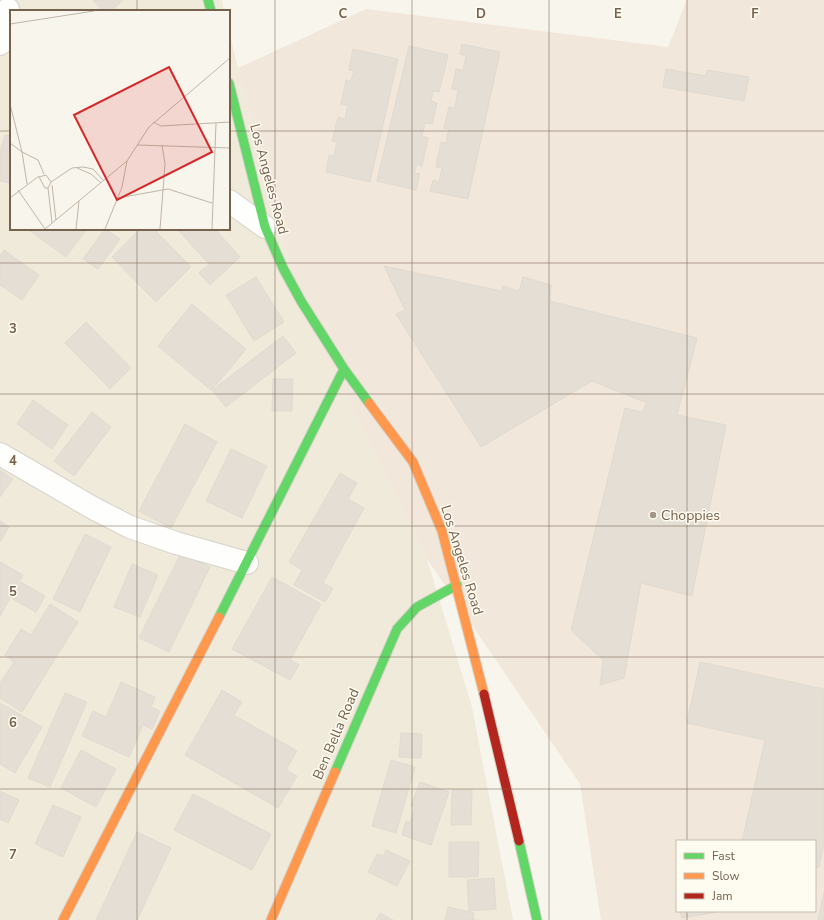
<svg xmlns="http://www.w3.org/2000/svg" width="824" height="920" font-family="'Nunito Sans',sans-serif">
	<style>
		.residential { fill: #f0eadb }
		.commercial { fill: #f2e7db; fill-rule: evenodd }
		.building { fill: #e4ded4; stroke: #e1dacf }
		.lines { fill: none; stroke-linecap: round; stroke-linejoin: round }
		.street-casing { stroke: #d7d2cb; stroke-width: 24 }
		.fast-casing { stroke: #d6d1c8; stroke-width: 11 }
		.slow-casing { stroke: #d6d1c8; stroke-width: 11 }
		.jam-casing { stroke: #d6d1c8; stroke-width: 11 }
		.street { stroke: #fefefc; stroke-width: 22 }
		.fast { stroke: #63d668; stroke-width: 9 }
		.slow { stroke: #ff974d; stroke-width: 9 }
		.jam { stroke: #b3261e; stroke-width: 9 }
		.grid { fill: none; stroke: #76624d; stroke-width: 1; stroke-opacity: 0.55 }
		.poi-dot { fill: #a49585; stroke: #fefbf0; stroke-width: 1.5 }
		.labels { text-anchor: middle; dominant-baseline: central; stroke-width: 3; stroke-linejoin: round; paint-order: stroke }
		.street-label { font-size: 14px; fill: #76624d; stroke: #fefbf0 }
		.poi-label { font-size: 14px; fill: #76624d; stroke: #fefbf0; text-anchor: start }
		.inset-road { fill: none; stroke: #c0b6a8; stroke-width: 1 }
		.view { fill: #d62828; fill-opacity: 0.15; stroke: #d62828; stroke-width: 2 }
		.inset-edge { fill: none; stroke: #76624d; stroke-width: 2 }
		.grid-label { font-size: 13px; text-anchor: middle; font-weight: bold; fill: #76624d; stroke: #fefbf0; stroke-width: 3; stroke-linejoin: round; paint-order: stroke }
	</style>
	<rect width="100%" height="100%" fill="#f8f5ed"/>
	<!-- residential -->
	<path class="residential" d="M0,0H222L224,11H11V229H229V31L238,68L300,307L427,559L472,707L513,920H0Z"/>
	<!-- commercial -->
	<path class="commercial" d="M687,0H824V920H601L580,784L427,559L300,307L238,68L366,9L668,47ZM677,841H815V911H677Z"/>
	<!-- building -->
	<path class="building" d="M93,0H123L111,11H103Z
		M462,44L500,52L468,199L430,191L433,180L439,182L442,168L436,167L441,142L446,143L449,129L444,128L449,107L455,108L458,90L452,89L456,69L463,70L466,56L460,54Z
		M409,46L448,55L439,92L433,91L431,101L437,103L432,124L425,123L422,136L428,138L422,166L417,164L414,173L420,174L416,190L377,181Z
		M353,49L398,59L370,182L326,172L329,155L334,156L337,142L332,141L338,117L345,119L348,105L341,104L346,80L351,81L354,71L349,70Z
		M666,69L706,76L707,70L749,77L744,101L663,87Z
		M5,135L11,136V183L0,181V152Z
		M32,229H84L86,230L66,257L30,231Z
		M105,229L120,239L98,269L83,259Z
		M140,229H154L191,267L156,302L112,257Z
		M177,229H215L240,257L210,285L199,273L209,264Z
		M4,250L39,275L22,300L0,285V256Z
		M384,266L501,291L503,286L519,291L523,277L551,285L550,301L697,338L677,415L726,425L692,596L641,583L624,678L600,685L603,660L571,630L625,408L642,412L647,403L592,381L481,447L396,314L405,310Z
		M256,277L284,322L254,341L226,295Z
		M192,304L246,349L224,376L170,331Z
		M86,322L131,368L110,389L65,343Z
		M169,332L223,377L211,390L158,346Z
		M283,336L296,353L226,407L212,390Z
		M273,379H293L292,411H272Z
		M33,400L68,425L52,449L17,424Z
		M92,412L111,427L74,476L54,461Z
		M185,424L217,442L171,528L139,511Z
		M231,449L267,466L242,518L206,501Z
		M0,470L13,479L0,497Z
		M340,473L357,483L348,499L364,508L323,583L333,588L325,602L294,585L302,570L289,562Z
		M0,521L9,527L0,542Z
		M85,534L111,547L80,612L53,599Z
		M181,553L210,567L169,652L139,638Z
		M0,562L23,575L0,616Z
		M132,564L158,575L140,617L114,607Z
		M272,577L321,604L290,660L299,665L290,680L232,649Z
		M21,582L45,596L36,612L12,599Z
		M50,604L78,622L22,712L0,698V683L14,662L5,655L21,629L31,635Z
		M700,662L824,689V844L819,867L815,868V841H742L765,740L687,723Z
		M121,682L155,697L151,707L160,711L152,729L143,725L129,757L82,736L93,711L106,717Z
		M222,690L242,702L234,715L297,751L286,770L297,776L278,808L185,755Z
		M65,693L87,702L50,787L28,778Z
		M0,703L42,727L15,773L0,764Z
		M401,733L422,734L421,758L399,757Z
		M81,750L116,769L96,807L61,788Z
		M391,760L415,767L396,833L372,826Z
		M420,782L449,792L431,845L402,835L406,821L410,823L415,807L411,806Z
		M452,790H472L471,825H451Z
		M0,791L19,800L8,823L0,819Z
		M193,794L271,834L252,870L174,830Z
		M53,805L81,817L63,857L35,844Z
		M137,832L171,848L137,920H96Z
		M449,842H479L478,877H449Z
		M386,850L410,861L397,886L368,872L377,854L383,856Z
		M494,878L496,909L469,911L467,880Z
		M824,892V920H818Z
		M448,907L474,913L473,919L476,920H445Z
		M680,911H723L682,918Z
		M380,913L393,920H376Z"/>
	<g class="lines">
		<defs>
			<path id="street" d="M0,44L8,9
				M229,201L265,227
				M0,454L93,508L130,527L176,543L247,563"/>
			<path id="fast" d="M208,0L211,11
				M229,83L265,227L283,268L301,301L344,369L369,403
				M219,617L344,369
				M335,772L397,629L417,607L457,585
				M519,841L537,920"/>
			<path id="slow" d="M369,403L413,462L442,531L484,694
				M63,920L219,617
				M271,920L335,772"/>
			<path id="jam" d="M484,694L519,841"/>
		</defs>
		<!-- street casing -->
		<use href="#street" class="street-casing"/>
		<!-- fast casing -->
		<use href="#fast" class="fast-casing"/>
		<!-- slow casing -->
		<use href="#slow" class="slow-casing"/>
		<!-- jam casing -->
		<use href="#jam" class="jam-casing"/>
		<!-- street -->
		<use href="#street" class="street"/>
		<!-- fast -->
		<use href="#fast" class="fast"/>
		<!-- slow -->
		<use href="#slow" class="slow"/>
		<!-- jam -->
		<use href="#jam" class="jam"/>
	</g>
	<!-- grid -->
	<path class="grid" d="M137,0V11M275,0V920M412,0V920M549,0V920M687,0V841M0,131H11M229,131H824M137,229V920M0,263H824M0,394H824M0,526H824M0,657H824M0,789H824M687,911V920"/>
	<!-- markers -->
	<circle class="poi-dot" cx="653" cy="515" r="4"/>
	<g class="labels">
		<!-- street labels -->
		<g class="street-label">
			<text transform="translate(269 179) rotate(75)">Los Angeles Road</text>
			<text transform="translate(462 560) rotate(73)">Los Angeles Road</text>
			<text transform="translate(336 734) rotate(-67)">Ben Bella Road</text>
		</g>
		<!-- poi labels -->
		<g class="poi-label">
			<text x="661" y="515">Choppies</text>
		</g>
	</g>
	<!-- overview -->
	<g transform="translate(10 10)">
		<rect width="220" height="220" fill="#f8f5ed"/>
		<path class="inset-road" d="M0,14L84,1M0,94L12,142L28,150L34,164M143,112L151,116L220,112M0,133L12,142L17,174M127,135L220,138M67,158L81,164L91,173M41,172L36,165L29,167L35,178H38L41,172L62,158L73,157L83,159L94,171M42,175L46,210M38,178L42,213M8,180L35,219M0,188L29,166M108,188L158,179L202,193M35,219L117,151L139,117L220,48M66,219L69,191M95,219L112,177L117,151M150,219L155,154L152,135M202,219L206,113"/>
		<path class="view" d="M159,57L202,142L107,190L64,105Z"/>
		<rect width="220" height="220" class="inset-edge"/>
	</g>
	<g class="grid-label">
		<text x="343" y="18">C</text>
		<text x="481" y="18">D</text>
		<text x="618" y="18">E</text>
		<text x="755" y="18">F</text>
		<text x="13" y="333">3</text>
		<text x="13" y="465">4</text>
		<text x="13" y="596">5</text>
		<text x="13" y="727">6</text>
		<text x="13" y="859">7</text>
	</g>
	<!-- legend -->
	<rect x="676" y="840" width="140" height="72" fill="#fefbf0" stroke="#c8beaf"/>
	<rect x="684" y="853" width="20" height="6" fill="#63d668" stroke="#c8beaf"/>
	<text x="712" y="860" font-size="12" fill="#76624d">Fast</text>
	<rect x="684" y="873" width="20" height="6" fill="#ff974d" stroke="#c8beaf"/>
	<text x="712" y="880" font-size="12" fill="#76624d">Slow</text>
	<rect x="684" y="893" width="20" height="6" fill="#b3261e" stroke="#c8beaf"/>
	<text x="712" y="900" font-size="12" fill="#76624d">Jam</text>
</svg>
